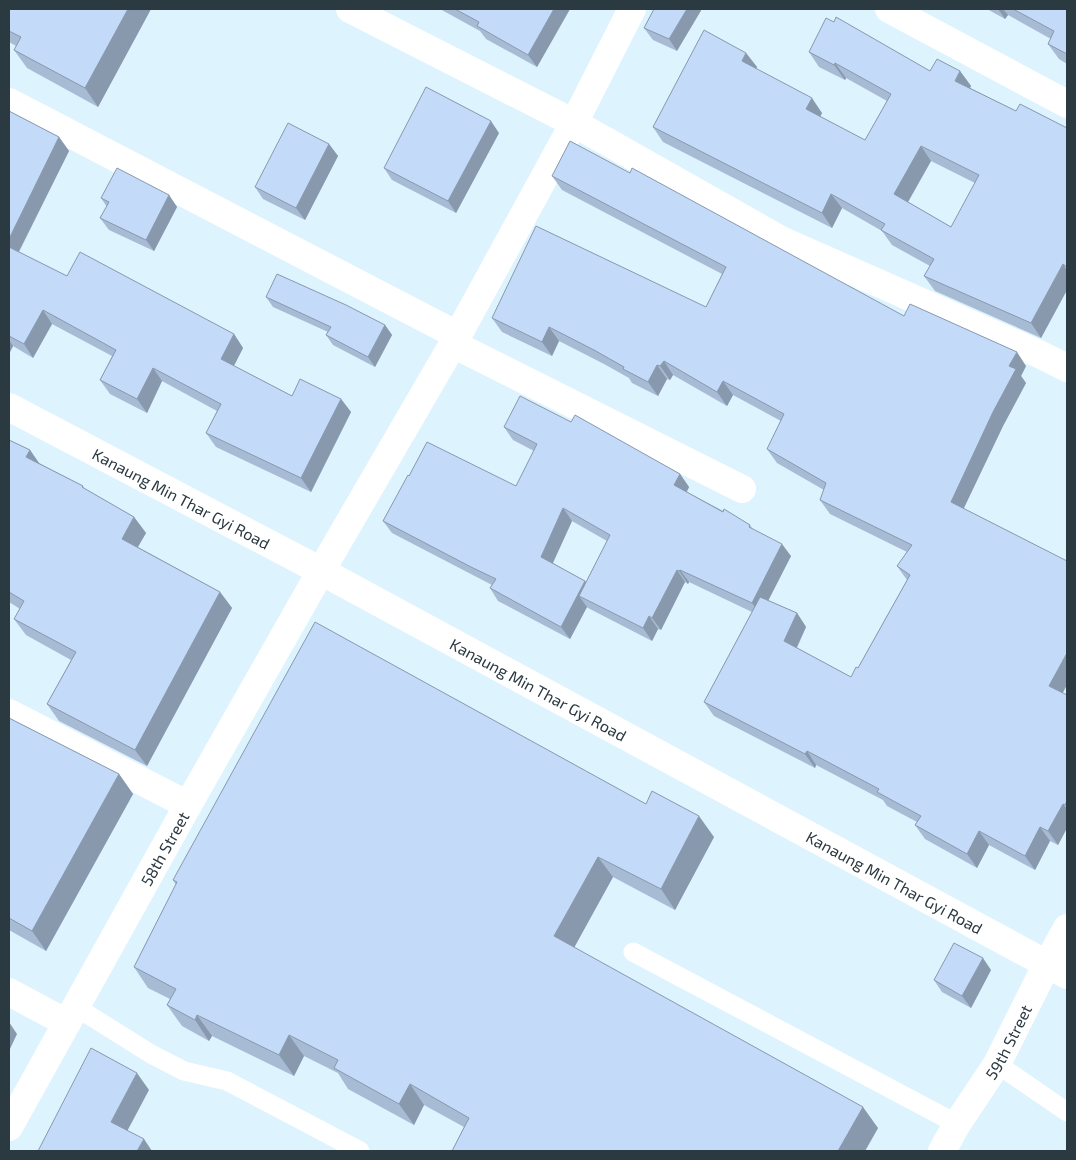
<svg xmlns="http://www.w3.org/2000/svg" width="1076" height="1160" font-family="'Exo 2',sans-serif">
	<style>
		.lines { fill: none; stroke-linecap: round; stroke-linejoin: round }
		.lane { stroke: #fff; stroke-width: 19 }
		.street { stroke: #fff; stroke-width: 28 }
		.secondary { stroke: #fff; stroke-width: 28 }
		.wall { fill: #a8bbd5; fill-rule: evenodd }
		.shaded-wall { fill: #8899ae }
		.building { fill: #c3daf8; stroke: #8899ae; fill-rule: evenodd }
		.labels { text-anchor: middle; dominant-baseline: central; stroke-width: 4; stroke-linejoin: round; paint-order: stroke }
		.street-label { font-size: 16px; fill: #2b3940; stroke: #fff }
	</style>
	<rect width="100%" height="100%" fill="#ddf3fe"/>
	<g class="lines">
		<!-- lane -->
		<path class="lane" d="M633,952L957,1124
			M76,1007L151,1054L184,1071L227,1081L360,1151
			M997,1064L1067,1112"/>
		<!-- street -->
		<g class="street">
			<path d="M350,9L574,123L781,240L1039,354L1067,368"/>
			<path d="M889,9L1067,104"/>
			<path d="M9,102L457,335"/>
			<path d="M453,344L742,489"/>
			<path d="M321,571L453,344L574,123L632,9"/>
			<path d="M9,713L188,805"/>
			<path d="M9,992L67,1023"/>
			<path id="s1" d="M942,1151L957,1124L997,1064L1047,964L1067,928"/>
		</g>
		<!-- secondary -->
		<g class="secondary">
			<path id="s2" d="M9,407L321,571L1067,975"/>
			<path id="s3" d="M9,1127L188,805L321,571"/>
		</g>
	</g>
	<!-- wall -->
	<path class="wall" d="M9,9H151L98,107L27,68L14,50L16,46L9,42Z
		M440,9H570L537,67L486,39L480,31Z
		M654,9L677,51L653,40L644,28Z
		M987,9H1067V64L1059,59L1048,44L1051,39L1008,15L1005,19Z
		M809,52L930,71H960L971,86L970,88L1016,111L1067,128V290L1041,338L935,291L924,276L930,266L892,245L882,231L842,208L832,228L663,142L653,127L746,53L757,67L756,69L822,113L820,117L865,140L887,101L846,78L845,80L819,67ZM931,161L975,183L951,227L908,202Z
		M9,111L59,137L69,151L19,252L67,276L234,334L243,348L234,366L292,396L341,399L351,412L311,492L216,447L206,433L217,411L162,381L147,413L110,394L100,380L112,356L52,324L33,358L13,346L9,354Z
		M499,133L456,213L392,180L384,168Z
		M329,144L338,156L305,220L263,199L255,187Z
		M552,176L904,316L1026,366L1021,376L1026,383L1003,426L964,508L1063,693L1067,695V828L1058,845L1050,841L1035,870L989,845L977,868L925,839L915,825L917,822L887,806L883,800L816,765L815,768L714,716L704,702L752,612L689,582L688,584L685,582L661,630L658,629L652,641L588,608L587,607L570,639L498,601L490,588L492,585L392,533L383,521L409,476L516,486L534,451L513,440L504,427L571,422L680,474L689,487L687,492L750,525L752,528L791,556L768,600L797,613L806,627L797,648L851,677L858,668L907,580L897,566L907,552L830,514L820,500L824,490L777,463L767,449L781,421L733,395L727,406L673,375L670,380L667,379L658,396L632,383L629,378L604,364L559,341L552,356L502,332L492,318L706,307L722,274L562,190ZM572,521L607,541L586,582L553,563Z
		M169,195L177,207L154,251L109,230L100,218L107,207L101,198Z
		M266,297L385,325L392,335L375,367L333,345L326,335L328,332L273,307Z
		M9,440L30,450L39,463L83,486L85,489L134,517L146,533L138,547L220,592L232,608L147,766L59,721L47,704L71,660L26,635L14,619L20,609L9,602Z
		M9,718L119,774L133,794L46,951L9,930Z
		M646,804L714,837L675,910L613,877L574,947L878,1128L865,1151H452L464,1127L424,1105L414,1125L348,1089L338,1073L304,1056L294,1076L212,1036L209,1041L182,1026L167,1005L170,999L148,988L134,967L176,885L173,880Z
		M991,970L971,1008L942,992L934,980Z"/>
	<!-- shaded-wall -->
	<path class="shaded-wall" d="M128,9H151L98,107L85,88Z
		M554,9H570L537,67L528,55Z
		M687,9H702L677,51L669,39Z
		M998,9H1003L1008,15L1005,19Z
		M746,53L757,67L752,76L742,61Z
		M835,63L846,78L845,80L834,65Z
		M960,71L971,86L966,96L955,81Z
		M812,98L822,113L816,124L806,109Z
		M491,121L499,133L456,213L448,201Z
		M59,137L69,151L15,259L9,250V239Z
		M329,144L338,156L305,220L296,208Z
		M921,146L931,161L904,209L894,194Z
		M831,194L842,208L832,228L822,213Z
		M169,195L177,207L154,251L146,240Z
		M1063,264L1067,271V290L1041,338L1031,323Z
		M43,310L52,324L33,358L24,344Z
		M385,325L392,335L375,367L368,357Z
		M549,327L559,341L552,356L542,342Z
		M234,334L243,348L230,373L221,359Z
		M9,340L13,346L9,354Z
		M1017,352L1026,366L1021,376L1026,383L1003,426L960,516L951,502L1009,366Z
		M664,361L673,375L670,380L660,366Z
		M657,365L667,379L658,396L648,382Z
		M153,368L162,381L147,413L137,399Z
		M723,381L733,395L727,406L717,392Z
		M341,399L351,412L311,492L301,478Z
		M30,450L41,466L26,457Z
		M680,474L689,487L683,498L674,485Z
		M563,508L572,521L550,569L541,557Z
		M134,517L146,533L133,555L122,539Z
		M782,544L791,556L761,615L752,603Z
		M677,570L685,582L661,630L652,618Z
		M680,570L689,582L688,584L679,571Z
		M585,581L594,593L579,596L587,607L570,639L561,627Z
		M220,592L232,608L147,766L135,750Z
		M797,613L806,627L793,655L784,641Z
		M649,616L658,629L652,641L643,628Z
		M1067,653V685L1059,700L1049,686Z
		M807,751L816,765L815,768L805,754Z
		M119,774L133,794L46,951L32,931Z
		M1063,804L1067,809V828L1058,845L1048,831Z
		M699,816L714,837L675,910L661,889Z
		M1040,827L1050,841L1035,870L1025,856Z
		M979,831L989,845L977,868L967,854Z
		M598,857L613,877L569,957L554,936Z
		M983,958L991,970L971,1008L962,996Z
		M197,1015L212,1036L209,1041L195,1020Z
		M9,1022L17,1034L9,1051Z
		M289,1035L304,1056L294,1076L279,1055Z
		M137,1073L149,1090L123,1139L111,1122Z
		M410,1084L424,1105L414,1125L399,1104Z
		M863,1107L878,1128L865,1151H838Z
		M144,1139L152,1151H137Z"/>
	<!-- building -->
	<path class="building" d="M9,9H128L85,88L14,50L21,37L9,31Z
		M455,9H554L528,55L477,26L479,22Z
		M654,9H687L669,39L644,28Z
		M1013,9H1067V54L1048,44L1054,31Z
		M836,17L930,71L937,59L960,71L955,81L1016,111L1020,104L1067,128V267L1063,264L1031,323L924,276L934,259L881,230L885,224L831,194L822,213L653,127L704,30L746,53L742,61L812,98L806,109L865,140L891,94L835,63L834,65L809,52L826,18L834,22ZM921,146L979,175L951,227L894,194Z
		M426,87L491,121L448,201L384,168Z
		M9,111L59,137L9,239Z
		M288,123L329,144L296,208L255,187Z
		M570,141L630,173L632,168L904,316L910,304L1017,352L1009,366L1016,369L993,412L951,502L1067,561V653L1049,686L1067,695V801L1065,805L1063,804L1048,831L1040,827L1025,856L979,831L967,854L915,825L921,816L877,792L879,789L807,751L805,754L704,702L760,597L797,613L784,641L851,677L856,667L858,668L910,575L897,566L912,545L820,500L826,483L767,449L784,414L723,381L717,392L664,361L660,366L657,365L648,382L623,369L624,367L594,350L549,327L542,342L492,318L536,226L706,307L726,267L552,176Z
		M117,168L169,195L146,240L100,218L109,202L101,198Z
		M9,247L67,276L80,252L234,334L221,359L292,396L300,379L341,399L301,478L206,433L221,404L153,368L137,399L100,380L116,350L43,310L24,344L9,336Z
		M277,274L346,305L385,325L368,357L326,335L331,327L266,297Z
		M520,396L571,422L575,415L680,474L674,485L723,512L724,509L750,525L749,527L782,544L752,603L680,570L679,571L677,570L652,618L649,616L643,628L579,596L610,535L563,508L541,557L585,581L561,627L490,588L496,579L471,567L383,521L408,475L409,476L427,442L516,486L537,444L504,427Z
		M9,440L30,450L26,457L83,486L82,487L134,517L122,539L220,592L135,750L47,704L76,652L14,619L24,601L9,592Z
		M315,622L646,804L652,791L699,816L661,889L598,857L554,936L863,1107L838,1151H452L469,1118L410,1084L399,1104L334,1068L338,1060L289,1035L279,1055L197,1015L195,1020L167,1005L176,989L134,967L177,882L173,880Z
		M9,718L119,774L32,931L9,918Z
		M954,943L983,958L962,996L934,980Z
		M91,1048L137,1073L111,1122L144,1139L137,1151H38Z"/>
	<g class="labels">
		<!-- street labels -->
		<g class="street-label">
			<text stroke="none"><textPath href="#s2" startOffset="195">Kanaung Min Thar Gyi Road</textPath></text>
			<text stroke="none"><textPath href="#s2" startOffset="600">Kanaung Min Thar Gyi Road</textPath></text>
			<text stroke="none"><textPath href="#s3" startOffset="319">58th Street</textPath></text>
			<text stroke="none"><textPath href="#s2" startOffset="1005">Kanaung Min Thar Gyi Road</textPath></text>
			<text stroke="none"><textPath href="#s1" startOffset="128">59th Street</textPath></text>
		</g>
	</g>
	<!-- border -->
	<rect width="1076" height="1160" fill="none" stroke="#2b3940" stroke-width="20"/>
</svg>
